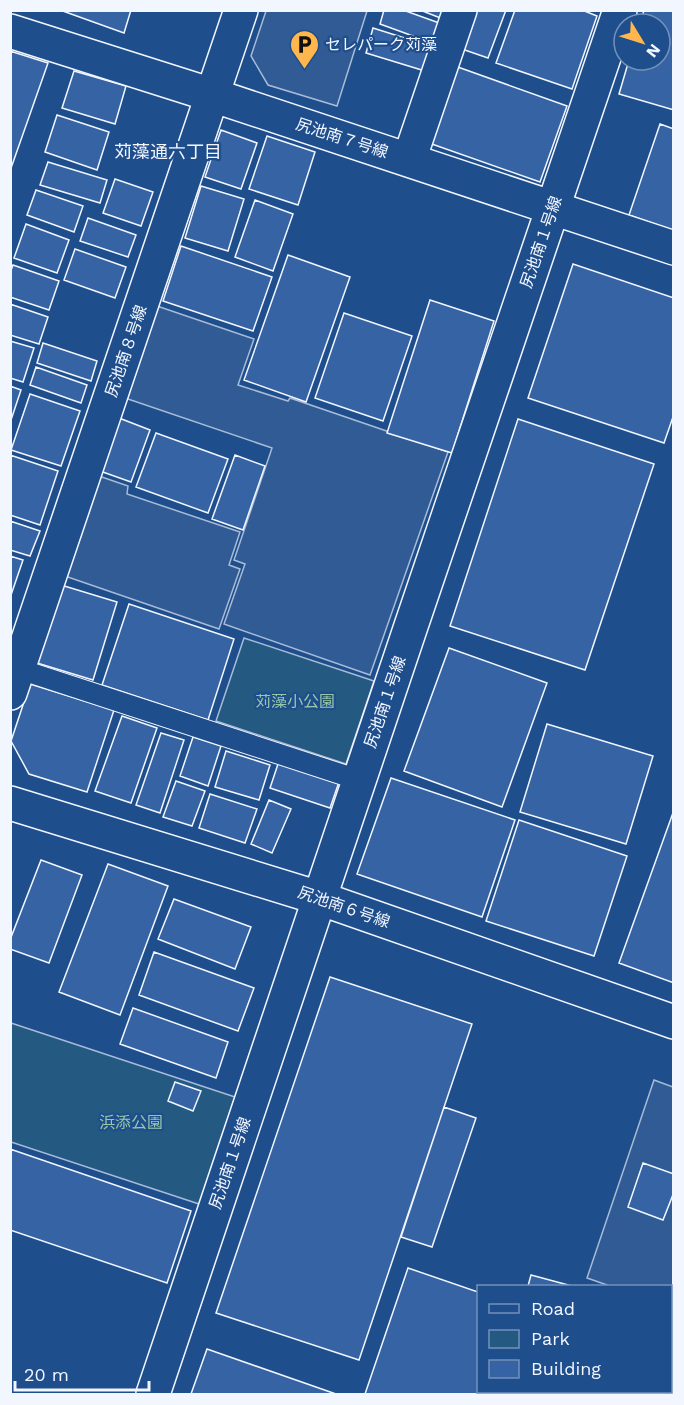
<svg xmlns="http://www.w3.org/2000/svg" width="684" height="1405" font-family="'Work Sans','Noto Sans JP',sans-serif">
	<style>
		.green { fill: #245a82; stroke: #a8bbd7; stroke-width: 1.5 }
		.parking { fill: #305b95; stroke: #a8bbd7; stroke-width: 1.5 }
		.building { fill: #3563a3; stroke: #f2f6ff; stroke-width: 1.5 }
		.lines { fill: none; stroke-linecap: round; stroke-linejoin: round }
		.lane-casing { stroke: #f2f6ff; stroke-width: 22 }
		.street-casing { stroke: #f2f6ff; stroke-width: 36 }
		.lane { stroke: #1f4e8c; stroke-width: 20 }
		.street { stroke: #1f4e8c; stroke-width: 33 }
		.labels { text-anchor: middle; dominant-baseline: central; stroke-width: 4.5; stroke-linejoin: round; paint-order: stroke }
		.poi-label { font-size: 16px; fill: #f2f6ff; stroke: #1f4e8c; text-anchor: start }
		.street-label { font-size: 16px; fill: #f2f6ff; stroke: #1f4e8c }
		.park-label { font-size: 16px; fill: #97c8a6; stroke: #1f4e8c }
		.neighbourhood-label { font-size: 18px; fill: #f2f6ff; stroke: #1f4e8c }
	</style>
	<rect width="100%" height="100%" fill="#1f4e8c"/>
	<!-- green -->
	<path class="green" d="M244,638L374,681L346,764L216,721Z
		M11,1023L235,1097L199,1204L11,1142Z"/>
	<!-- parking -->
	<path class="parking" d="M266,11H367L337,106L268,85L251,56Z
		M157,306L254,339L238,385L288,401L290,398L448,452L370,675L224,624L245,564L234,560L272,448L125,398Z
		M96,475L128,486L127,494L240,532L229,565L240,569L219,629L62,575Z
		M654,1080L673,1087V1323L671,1322L670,1286H610L587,1278Z"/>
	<!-- building -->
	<path class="building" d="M60,10H131L124,33Z
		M384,10H403L442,24L435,44L380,24Z
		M420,10H451L448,21Z
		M472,10H506L488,58L459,48Z
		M515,10H582L597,16L572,89L496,63Z
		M644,10H674V110L619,94L629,60H660V24H640Z
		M373,28L433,47L425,71L366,53Z
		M10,51L48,63L10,171Z
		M455,66L567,106L540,182L429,143Z
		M74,71L126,86L115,124L62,108Z
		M57,115L109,132L97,170L45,152Z
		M660,124L674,129V231L629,215Z
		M221,130L257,143L241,189L205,177Z
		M267,136L315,152L298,205L249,189Z
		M48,162L107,180L100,203L40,185Z
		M115,179L153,192L141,226L103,213Z
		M201,186L244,199L228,251L185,238Z
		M36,190L83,206L74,232L27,215Z
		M255,200L293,214L273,271L235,257Z
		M88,218L136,235L128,257L80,241Z
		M26,224L69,240L57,273L14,258Z
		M181,246L272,277L253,331L163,301Z
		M75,249L126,267L115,298L64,280Z
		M288,255L350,277L306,402L244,380Z
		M573,264L674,298V414L664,443L528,398Z
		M13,265L59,281L49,310L10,297V273Z
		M430,300L494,321L452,453L387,433Z
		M10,304L48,317L39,344L10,335Z
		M344,313L412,336L383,421L315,398Z
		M10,341L34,348L23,382L10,378Z
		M43,343L97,361L91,381L37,363Z
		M36,367L87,385L81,403L30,385Z
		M10,386L21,390L10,423Z
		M30,394L80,411L61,466L11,450Z
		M119,418L150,430L131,482L100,471Z
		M518,419L654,464L585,670L450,626Z
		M156,433L228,459L208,513L136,487Z
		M10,455L58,471L40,525L10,515Z
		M235,455L265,466L243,530L212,519Z
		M10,521L40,531L30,556L10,550Z
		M10,556L23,560L10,598Z
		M61,585L117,602L93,680L37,663Z
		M129,604L234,639L208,720L102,685Z
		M449,648L547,683L502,807L404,771Z
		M30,684L114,710L87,792L29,774L11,741Z
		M122,716L157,728L131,803L95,791Z
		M547,724L653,756L626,844L520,812Z
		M161,733L184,740L160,813L136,805Z
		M193,737L221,746L208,786L180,776Z
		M226,751L270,765L259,800L215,787Z
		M279,761L339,782L330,808L270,788Z
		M391,778L515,820L482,917L357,874Z
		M176,781L205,791L192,826L163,817Z
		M210,794L257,809L245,843L199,828Z
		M269,800L291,809L272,853L251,844Z
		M674,810V983L619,963Z
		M519,820L627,856L594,956L486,921Z
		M41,860L82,875L49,963L10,949V940Z
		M108,864L168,886L120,1015L59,992Z
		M174,899L251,927L235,969L158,939Z
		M154,952L254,988L238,1031L139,995Z
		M330,977L472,1024L359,1360L216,1313Z
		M133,1008L228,1042L216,1078L120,1044Z
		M175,1082L201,1091L193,1111L168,1101Z
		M444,1107L476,1118L432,1247L401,1237Z
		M10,1149L191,1211L167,1283L10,1230Z
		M643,1163L674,1174V1192L663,1220L628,1207Z
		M408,1268L478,1292V1392H540L539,1394H365Z
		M531,1275L572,1286H528Z
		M207,1349L336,1394H191Z"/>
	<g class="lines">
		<defs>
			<path id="lane" d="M19,669L359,780"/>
			<path id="street" d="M10,31L212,95L674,248
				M409,160L460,10
				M10,693L241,10
				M10,803L319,898L674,1022
				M153,1394L411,626L620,10"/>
		</defs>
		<!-- lane casing -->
		<use href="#lane" class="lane-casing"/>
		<!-- street casing -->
		<use href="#street" class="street-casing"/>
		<!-- lane -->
		<use href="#lane" class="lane"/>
		<!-- street -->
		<use href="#street" class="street"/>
	</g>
	<!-- icons -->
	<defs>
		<symbol id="parking-pin" viewBox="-11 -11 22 30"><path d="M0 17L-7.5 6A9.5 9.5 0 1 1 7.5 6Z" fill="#ffb74d" stroke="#1f4e8c"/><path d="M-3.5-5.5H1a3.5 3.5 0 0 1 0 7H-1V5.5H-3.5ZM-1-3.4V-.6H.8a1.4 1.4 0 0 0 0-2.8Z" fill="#111"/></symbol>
	</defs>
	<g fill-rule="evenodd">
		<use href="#parking-pin" x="288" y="28" width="33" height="45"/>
	</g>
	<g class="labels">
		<!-- poi labels -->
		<g class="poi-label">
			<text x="325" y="44">セレパーク苅藻</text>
		</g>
		<!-- street labels -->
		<g class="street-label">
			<text transform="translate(342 138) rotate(18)">尻池南７号線</text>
			<text transform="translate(541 242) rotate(-71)">尻池南１号線</text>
			<text transform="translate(126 351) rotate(-71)">尻池南８号線</text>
			<text transform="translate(385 702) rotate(-71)">尻池南１号線</text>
			<text transform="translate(344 907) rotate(19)">尻池南６号線</text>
			<text transform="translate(230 1163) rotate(-71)">尻池南１号線</text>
		</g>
		<!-- park labels -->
		<g class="park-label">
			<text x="295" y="701">苅藻小公園</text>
			<text x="131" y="1122">浜添公園</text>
		</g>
		<!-- neighbourhood labels -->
		<g class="neighbourhood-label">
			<text x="168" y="151">苅藻通六丁目</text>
		</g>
	</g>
	<!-- border -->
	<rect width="684" height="1405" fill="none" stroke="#f2f6ff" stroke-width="24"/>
	<!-- legend -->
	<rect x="477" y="1285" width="195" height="108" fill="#1f4e8c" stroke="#7391ba" stroke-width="1.5"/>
	<rect x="489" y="1304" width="30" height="9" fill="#1f4e8c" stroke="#7391ba" stroke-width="1.5"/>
	<text x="531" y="1315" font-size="18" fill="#f2f6ff">Road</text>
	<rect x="489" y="1330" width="30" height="18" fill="#245a82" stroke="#7391ba" stroke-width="1.5"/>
	<text x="531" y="1345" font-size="18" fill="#f2f6ff">Park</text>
	<rect x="489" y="1360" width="30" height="18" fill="#3563a3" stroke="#7391ba" stroke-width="1.5"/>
	<text x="531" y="1375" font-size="18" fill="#f2f6ff">Building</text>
	<!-- north arrow -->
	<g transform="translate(642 42) rotate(128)"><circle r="28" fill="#1f4e8c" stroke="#7391ba" stroke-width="1.5"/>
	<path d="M0-4.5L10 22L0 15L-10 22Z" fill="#ffb74d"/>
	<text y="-9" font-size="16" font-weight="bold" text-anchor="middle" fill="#f2f6ff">N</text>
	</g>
	<!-- scale -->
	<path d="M15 1381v9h134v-9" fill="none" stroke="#f2f6ff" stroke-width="3"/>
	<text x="24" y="1381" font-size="18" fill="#f2f6ff" stroke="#1f4e8c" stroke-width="4.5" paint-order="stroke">20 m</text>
</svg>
